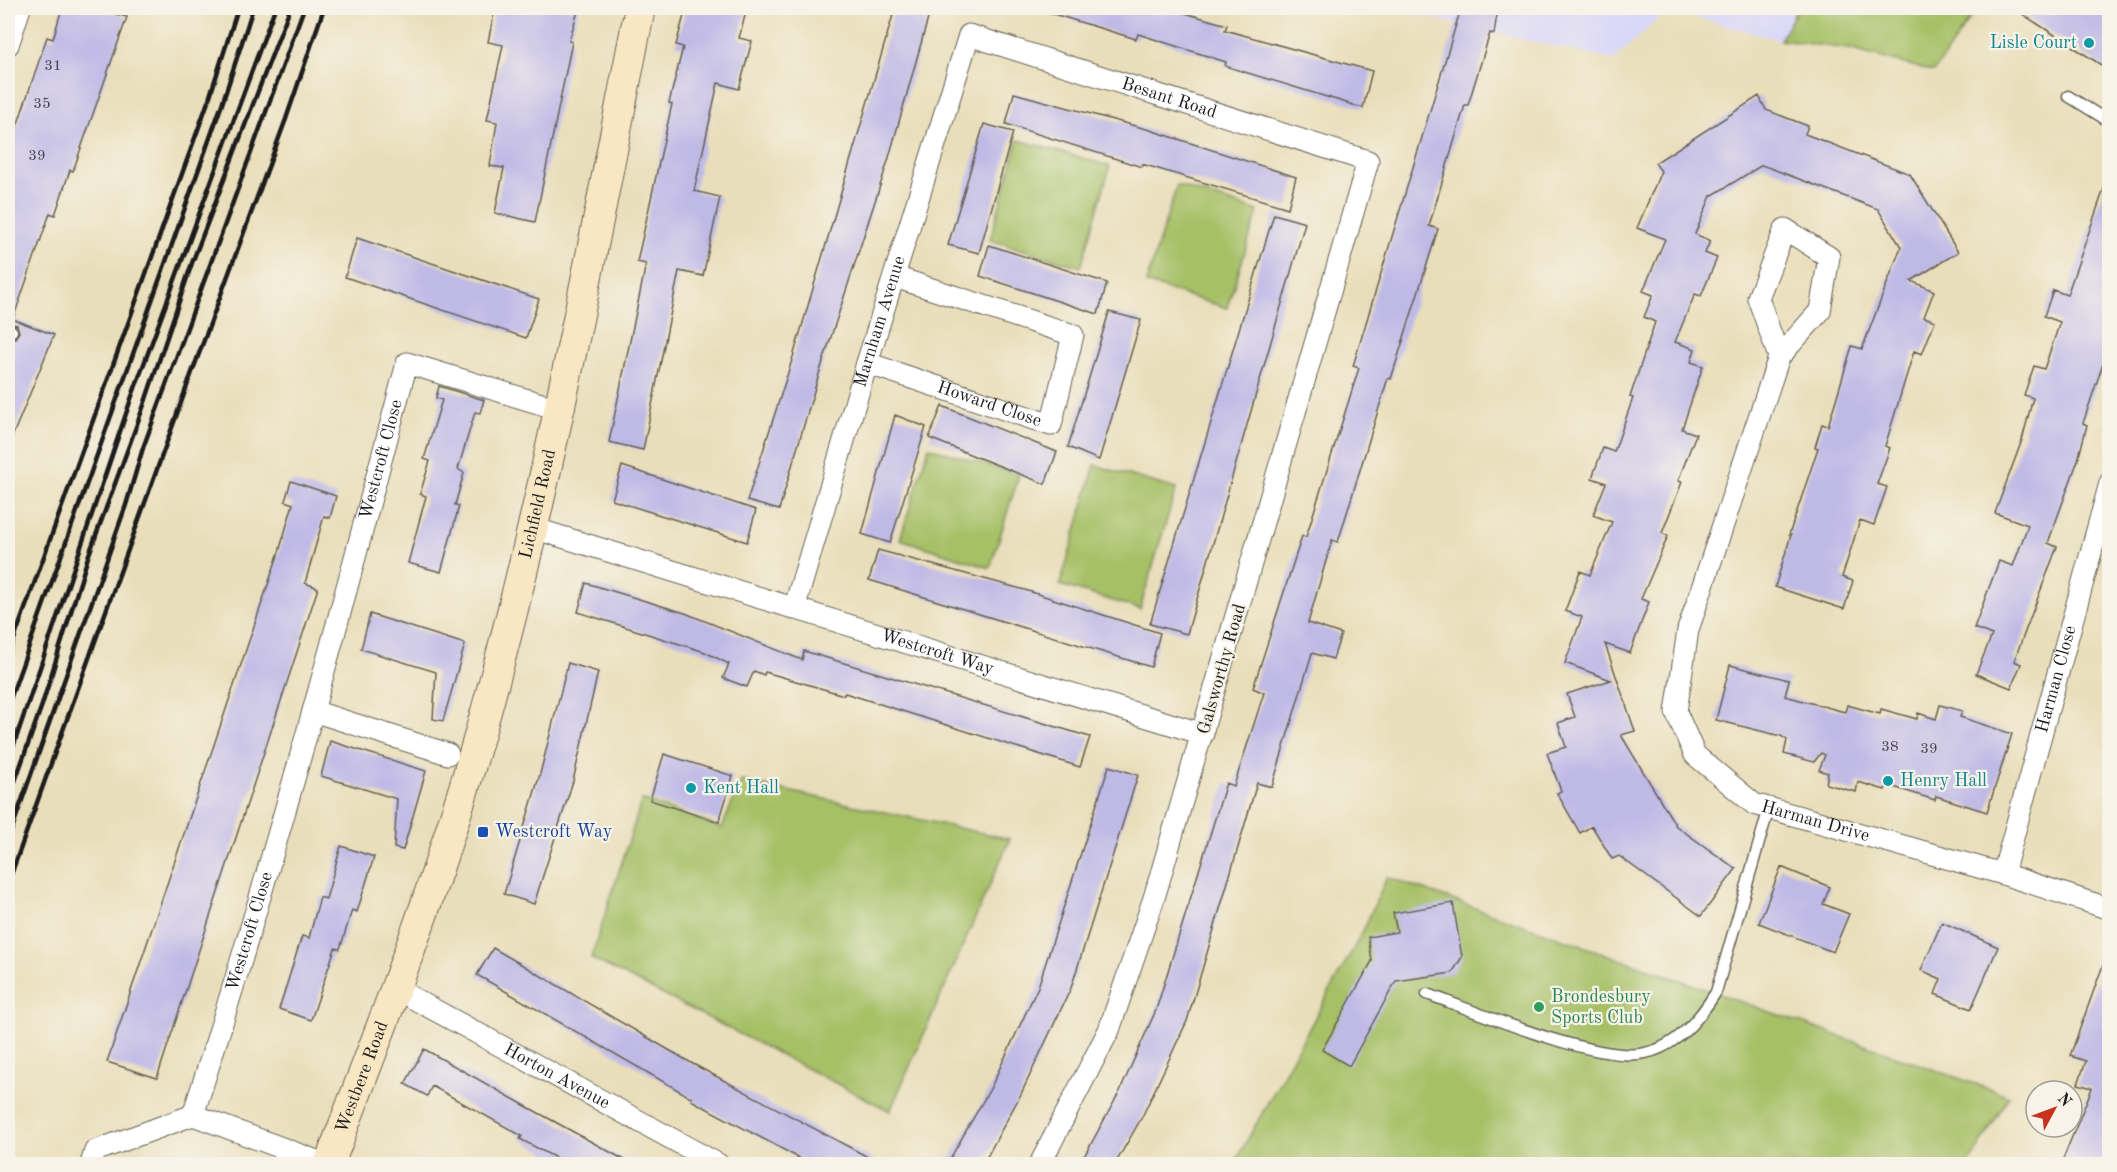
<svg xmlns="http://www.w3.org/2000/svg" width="2117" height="1172" font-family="'Old Standard TT',serif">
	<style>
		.built { fill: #d9d7f8 }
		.green { fill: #a6c066; stroke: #616e41; stroke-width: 1.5 }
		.building { fill: #bfb9e6 }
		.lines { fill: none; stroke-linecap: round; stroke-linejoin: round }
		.lane-casing { stroke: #646053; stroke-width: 13 }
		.street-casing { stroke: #646053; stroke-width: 23 }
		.secondary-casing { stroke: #646053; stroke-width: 32 }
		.lane { stroke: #fff; stroke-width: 10 }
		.street { stroke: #fff; stroke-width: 21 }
		.secondary { stroke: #f9e7c3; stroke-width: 30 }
		.rail { stroke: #1c1c1c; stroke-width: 4.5 }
		.culture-dot { fill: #0f9aa8; stroke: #f7f3e8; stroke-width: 2 }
		.transit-dot { fill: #1a4fb4; stroke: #f7f3e8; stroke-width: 2 }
		.leisure-dot { fill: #2e9e5b; stroke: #f7f3e8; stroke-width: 2 }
		.labels { text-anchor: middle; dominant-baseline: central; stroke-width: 4.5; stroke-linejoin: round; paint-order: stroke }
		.number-label { font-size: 15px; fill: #45434e }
		.culture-label { font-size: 18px; fill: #0d838f; stroke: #f7f3e8; text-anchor: start }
		.street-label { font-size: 18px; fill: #1c1c1c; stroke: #f7f3e8 }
		.transit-label { font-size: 18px; fill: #164399; stroke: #f7f3e8; text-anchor: start }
		.leisure-label { font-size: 18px; fill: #27864d; stroke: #f7f3e8; text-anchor: start }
	</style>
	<rect width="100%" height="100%" fill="#f7f3e8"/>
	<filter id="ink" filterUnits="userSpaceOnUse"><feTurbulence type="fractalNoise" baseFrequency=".0167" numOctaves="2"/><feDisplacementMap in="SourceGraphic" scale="12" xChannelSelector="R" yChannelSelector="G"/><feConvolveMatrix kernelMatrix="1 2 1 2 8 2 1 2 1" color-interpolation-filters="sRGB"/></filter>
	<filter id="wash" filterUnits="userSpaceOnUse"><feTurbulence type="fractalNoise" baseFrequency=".008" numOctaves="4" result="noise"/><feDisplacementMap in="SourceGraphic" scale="24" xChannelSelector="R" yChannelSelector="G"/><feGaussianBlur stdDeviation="1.35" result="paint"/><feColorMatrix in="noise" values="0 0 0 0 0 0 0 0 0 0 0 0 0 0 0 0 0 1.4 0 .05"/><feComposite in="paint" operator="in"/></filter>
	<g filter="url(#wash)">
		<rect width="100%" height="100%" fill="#e9deba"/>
		<!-- built -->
		<path class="built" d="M1389,8H1796L1780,40L1668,10L1613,60Z"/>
		<!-- green -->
		<path class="green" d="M1798,8H1977L1934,72L1849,49L1780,40Z
			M1018,140L1110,166L1081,267L990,240Z
			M1177,185L1258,211L1227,308L1146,283Z
			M929,447L1019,475L990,568L900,539Z
			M1095,465L1176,489L1140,609L1060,585Z
			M741,781L1010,839L890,1111L591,958L642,800L722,828Z
			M1387,877L2009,1096L1969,1164H1234L1363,931Z"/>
		<g id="blocks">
			<!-- building -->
			<path class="building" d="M62,8H93L127,17L73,171L70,170L55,215L50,213L13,319L54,335L8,447V338H15L19,332L17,325L8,323V153L47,37L53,39Z
				M495,8H579L569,41L572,42L535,222L495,213L504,168L490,166L497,122L487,120L503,45L488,42Z
				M686,8H731L746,12L739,38L752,41L739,89L718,83L694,191L720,197L703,276L679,271L643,450L609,442L646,264L637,262L672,104L669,103L683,47L676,45Z
				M895,8L929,15L888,161L819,374L779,510L747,501L793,357Z
				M1051,8H1167L1227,25L1225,30L1372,71L1363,108L1225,66L1226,62L1138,34L1136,39L1050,13Z
				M1461,8H1498L1494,34L1490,33L1468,105H1465L1429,226L1438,229L1391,379L1388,378L1338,542L1332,540L1308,623L1341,634L1333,659L1312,653L1272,787L1257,783L1187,1021L1142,1117L1115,1164H1080L1120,1091L1156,1010L1226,783L1234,786L1264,693L1253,688L1302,536L1306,537L1359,368L1353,366Z
				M2013,8H2096L2109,16V70Z
				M1014,93L1150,130L1296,177L1288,208L1142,164V167L1006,124Z
				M1759,96L1766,110L1808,126L1805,134L1910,174L1958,252L1911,281L1934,291L1924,317L1935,321L1922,354L1914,351L1885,446L1890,448L1877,484L1887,487L1874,525L1860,520L1842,577L1853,581L1844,609L1775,587L1791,535H1789L1818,448L1815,447L1822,424L1828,426L1852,346L1862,349L1901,247L1878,209L1762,165L1711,196L1695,234L1710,241L1705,253L1717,258L1701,296L1695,294L1675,342L1695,349L1691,362L1703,366L1682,429L1696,434L1678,481L1682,482L1662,533L1668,536L1641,599L1649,602L1630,653L1605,644L1635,731L1621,735L1676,826L1736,869L1701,916L1619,856L1612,859L1592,826L1580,833L1557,793L1561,791L1547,753L1566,747L1558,723L1575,717L1567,694L1611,680L1565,663L1582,617L1565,611L1580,571L1590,575L1612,522L1593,515L1606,483L1592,478L1603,448L1614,452L1633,398L1630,397L1655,322L1644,317L1653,295L1643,291L1665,239L1637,228L1661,171L1655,163Z
				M984,124L1013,132L979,253L948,245Z
				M2106,183L2109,184V346L2083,423L2087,425L2078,460L2048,543L2057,547L2014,661L2021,664L2011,688L1976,674L1992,635L1974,628L1999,561L2013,566L2028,525L1995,513L2022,440L2033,398L2024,395L2034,366L2044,369L2060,322L2044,316L2053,290L2067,295Z
				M1274,214L1305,223L1187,634L1150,624Z
				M357,238L539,299L526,338L345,277Z
				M989,245L1107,283L1098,314L980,276Z
				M1109,312L1141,320L1099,460L1068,447Z
				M439,386L484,400L480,413L475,412L458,469L464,473L455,505L459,506L441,572L408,563L426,496L420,494L430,461L424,459L442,400L436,398Z
				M942,406L1057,452L1045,484L929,438Z
				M895,415L926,427L890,543L862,534Z
				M622,466L756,510L747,542L612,500Z
				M291,481L336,496L330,518L324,516L305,583L318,588L157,1078L107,1062L279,552L293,504L285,501Z
				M878,550L1025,590L1160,633L1151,667L869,580Z
				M586,583L685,613L802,660L804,651L1090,737L1080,767L845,693L844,695L765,672L764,675L754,671L747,687L723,678L729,664L705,652L578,612Z
				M370,614L465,644L443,721L433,719L436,672L361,649Z
				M568,663L598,672L573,781L534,904L504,894L540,774Z
				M1730,665L1789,680L1785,696L1845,712L1847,705L1880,714L1881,709L1917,719L1918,713L1936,719L1940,705L1962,711L1960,717L2012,734L1987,812L1936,796L1935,800L1887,785L1885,790L1858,782L1856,792L1826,784L1828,773L1819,770L1825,755L1821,753L1814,762L1784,754L1787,740L1781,736L1716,720Z
				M330,741L426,771L403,850L394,848L397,799L321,776Z
				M664,754L733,776L719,822L650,800Z
				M1109,766L1138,775L1071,988L1021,1094L983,1164H947L990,1089L1038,987Z
				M341,846L374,857L357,912L352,910L340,949L335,948L311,1020L279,1009L302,936L309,938L320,897L326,899Z
				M1781,867L1830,887L1823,904L1849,914L1833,952L1759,923Z
				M1453,903L1462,957L1452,973L1396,981L1349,1066L1322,1050L1372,961L1368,937L1397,932L1393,913Z
				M1942,922L1998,947L1971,1009L1935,994L1941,979L1921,970Z
				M493,948L693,1064L881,1164H810L691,1100L692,1098L477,975Z
				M2107,954L2109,955V1164H2061L2092,1088L2078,1084L2086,1061L2070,1056Z
				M424,1049L524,1105L632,1164H567L520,1139L522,1136L432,1086L427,1096L405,1084Z"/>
		</g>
	</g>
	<g filter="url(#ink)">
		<use href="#blocks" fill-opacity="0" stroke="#646053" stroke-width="1.5"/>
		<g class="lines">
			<defs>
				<path id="lane" d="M2068,96L2110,122
					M8,330L12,331
					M1427,994C1475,1011 1599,1064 1645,1053C1677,1047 1700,1018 1716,992L1769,808"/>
				<g id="street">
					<path d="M8,45L20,8"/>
					<path d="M1785,229L1829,257L1820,311L1779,357L1758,298Z"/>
					<path id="s1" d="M1779,357L1688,630L1676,712L1695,755L1754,804L2003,874L2110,909"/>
					<path id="s2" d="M867,363L1051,425L1073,335L895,277"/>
					<path id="s3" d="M533,528L1203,734"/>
					<path id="s4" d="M794,609L867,363L969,35L1368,161L1154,898L1109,1030L1040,1164"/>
					<path d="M313,711L448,754"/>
					<path id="s5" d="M2003,874L2110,483"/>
					<path id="s6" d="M396,989L718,1164"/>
					<path d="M193,1115L325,1164"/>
					<path id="s7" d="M91,1164L95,1151L193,1115C273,867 340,615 407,363L561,410"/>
				</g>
				<g id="secondary">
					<path id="s8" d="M329,1164C380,1031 432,898 472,761C544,513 590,260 640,8"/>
				</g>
			</defs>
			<!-- lane casing -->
			<use href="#lane" class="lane-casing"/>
			<!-- street casing -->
			<use href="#street" class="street-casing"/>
			<!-- secondary casing -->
			<use href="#secondary" class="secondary-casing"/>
			<!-- lane -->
			<use href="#lane" class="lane"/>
			<!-- street -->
			<use href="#street" class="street"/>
			<!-- secondary -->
			<use href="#secondary" class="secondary"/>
			<!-- rail -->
			<path class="rail" d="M8,656L209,99L238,8
				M8,705L222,104L253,8
				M8,762L131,399L275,8
				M8,801L42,705L88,557L144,405L192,263L290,8
				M8,840L126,505L143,448L304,8
				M8,883L187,386L286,119L324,8"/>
		</g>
	</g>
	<!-- markers -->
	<g class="culture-dot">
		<circle cx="2089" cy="43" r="6"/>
		<circle cx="1888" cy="781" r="6"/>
		<circle cx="691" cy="788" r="6"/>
	</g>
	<rect class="transit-dot" x="477" y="826" width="12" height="12" rx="3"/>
	<circle class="leisure-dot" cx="1539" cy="1007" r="6"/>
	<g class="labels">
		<!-- number labels -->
		<g class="number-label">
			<text x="53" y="66">31</text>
			<text x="42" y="104">35</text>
			<text x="37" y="156">39</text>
			<text x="1890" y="747">38</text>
			<text x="1929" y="749">39</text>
		</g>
		<!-- culture labels -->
		<g class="culture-label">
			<text x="2077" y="43" text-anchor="end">Lisle Court</text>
			<text x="1900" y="781">Henry Hall</text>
			<text x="703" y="788">Kent Hall</text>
		</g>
		<!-- street labels -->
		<g class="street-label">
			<text stroke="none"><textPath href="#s4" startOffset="810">Besant Road</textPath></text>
			<text stroke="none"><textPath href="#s4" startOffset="300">Marnham Avenue</textPath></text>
			<text stroke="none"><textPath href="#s2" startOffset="129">Howard Close</textPath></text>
			<text stroke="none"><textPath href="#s7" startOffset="800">Westcroft Close</textPath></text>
			<text stroke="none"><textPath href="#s8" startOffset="693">Lichfield Road</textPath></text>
			<text stroke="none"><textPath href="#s3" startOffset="423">Westcroft Way</textPath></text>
			<text transform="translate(1222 669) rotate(-74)">Galsworthy Road</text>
			<text stroke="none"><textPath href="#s5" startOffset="202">Harman Close</textPath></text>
			<text stroke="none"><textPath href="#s1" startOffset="558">Harman Drive</textPath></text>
			<text stroke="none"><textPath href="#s7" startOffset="310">Westcroft Close</textPath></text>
			<text stroke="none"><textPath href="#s8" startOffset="93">Westbere Road</textPath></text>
			<text stroke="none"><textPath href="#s6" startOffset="183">Horton Avenue</textPath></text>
		</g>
		<!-- transit labels -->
		<g class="transit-label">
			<text x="495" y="832">Westcroft Way</text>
		</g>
		<!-- leisure labels -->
		<g class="leisure-label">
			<text x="1551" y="997">Brondesbury<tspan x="1551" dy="21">Sports Club</tspan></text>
		</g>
	</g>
	<!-- margin -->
	<rect width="2117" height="1172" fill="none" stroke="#f7f3e8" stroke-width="30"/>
	<!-- north arrow -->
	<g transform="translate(2054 1109) rotate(49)"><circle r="28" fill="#f7f3e8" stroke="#9f9d96" stroke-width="1.5"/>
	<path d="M0-4.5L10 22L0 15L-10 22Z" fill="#c8321e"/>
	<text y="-9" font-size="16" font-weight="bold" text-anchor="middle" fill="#1c1c1c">N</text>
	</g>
</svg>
